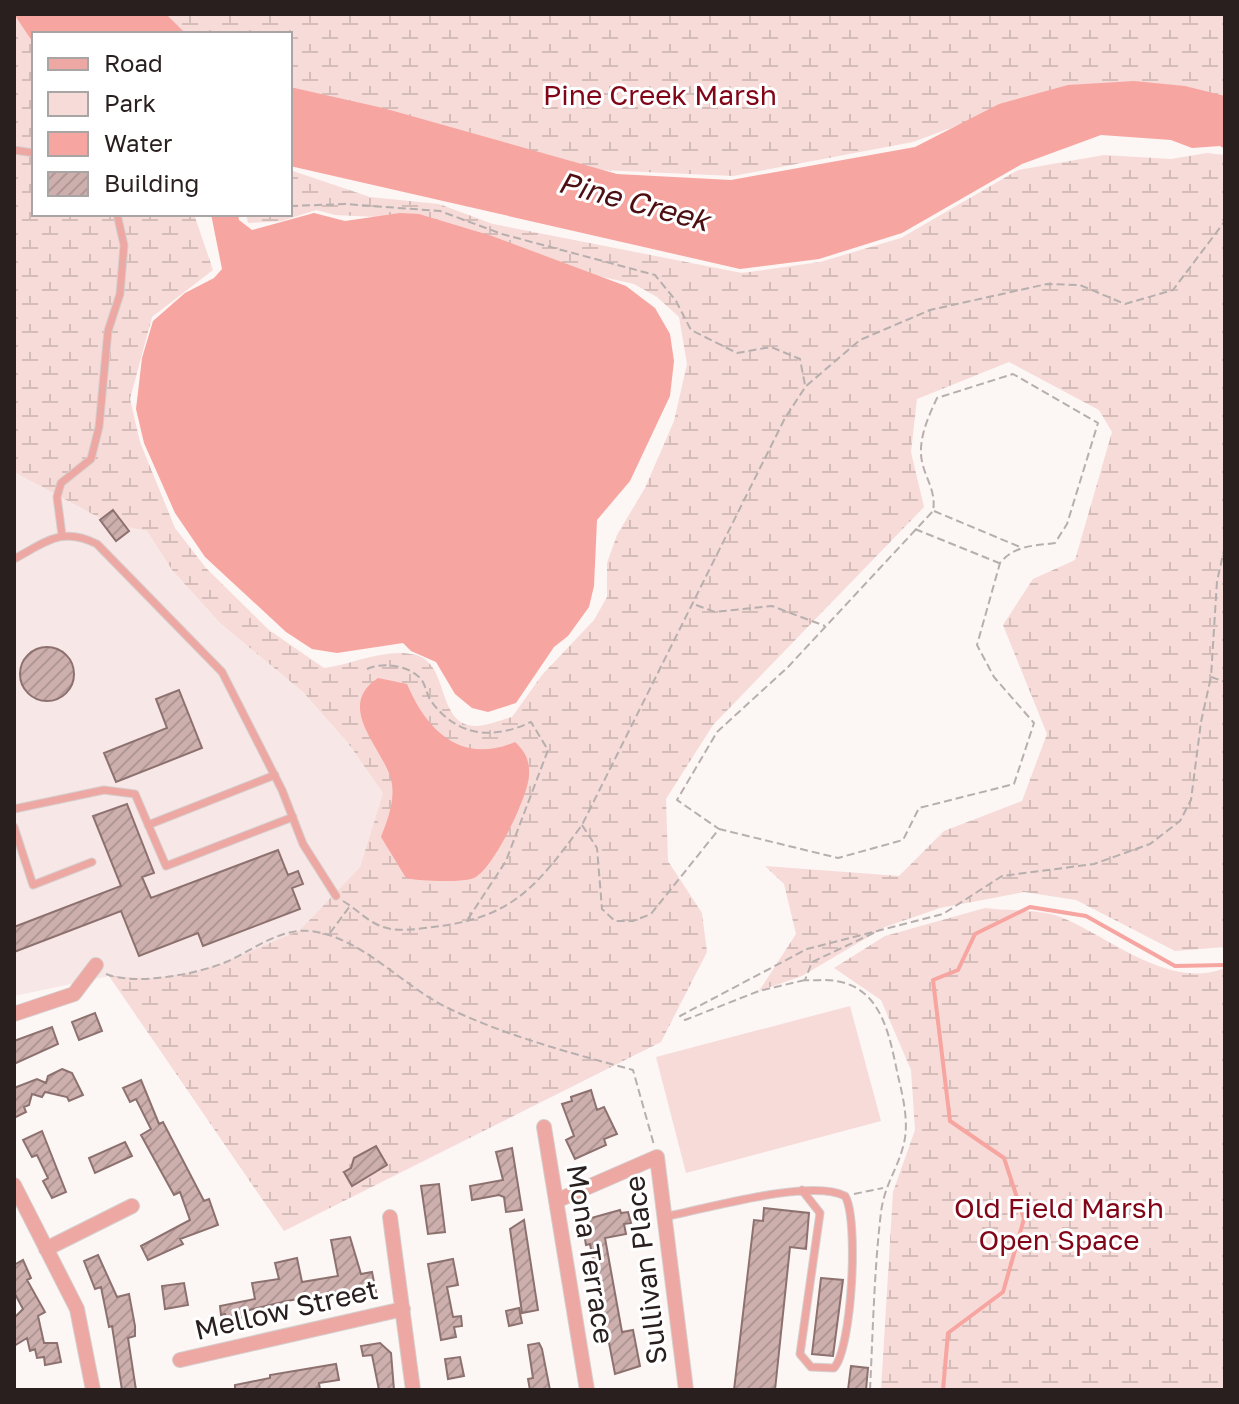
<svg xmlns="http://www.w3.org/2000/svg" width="1239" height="1404" font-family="'Golos Text',sans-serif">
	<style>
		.built { fill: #f7e7e6 }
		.wetland { fill: url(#wetland-marsh) }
		.park { fill: #f7dbd8 }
		.water { fill: #f7a5a0 }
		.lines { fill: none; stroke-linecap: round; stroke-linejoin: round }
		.stream { stroke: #f7a5a0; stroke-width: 4 }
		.building { fill: url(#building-hatch); stroke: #8c716f; stroke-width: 2 }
		.service-casing { stroke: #d6cfce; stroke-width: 9 }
		.minor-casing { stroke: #d6cfce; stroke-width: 16 }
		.path { stroke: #b6afae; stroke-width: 2; stroke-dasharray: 8 4; stroke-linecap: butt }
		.service { stroke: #eda8a3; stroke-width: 7 }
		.minor { stroke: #eda8a3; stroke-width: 14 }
		.labels { text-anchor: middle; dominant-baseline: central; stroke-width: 6; stroke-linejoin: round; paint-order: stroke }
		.park-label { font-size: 28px; fill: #820417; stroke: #fff }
		.street-label { font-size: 28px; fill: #2a1f1f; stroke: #fff }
		.water-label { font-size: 30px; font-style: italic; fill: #4d0f12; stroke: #fff }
	</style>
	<defs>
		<pattern id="wetland-marsh" width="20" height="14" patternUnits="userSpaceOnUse" patternTransform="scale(2)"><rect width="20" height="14" fill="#f7dbd8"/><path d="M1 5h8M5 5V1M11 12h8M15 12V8" fill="none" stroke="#d4bcb9"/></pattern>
		<pattern id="building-hatch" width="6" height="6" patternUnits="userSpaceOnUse" patternTransform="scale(2)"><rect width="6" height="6" fill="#cdb0ae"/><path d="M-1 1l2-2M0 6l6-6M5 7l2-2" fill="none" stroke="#b09795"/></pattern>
	</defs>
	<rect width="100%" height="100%" fill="#fcf6f5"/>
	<!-- built -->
	<path class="built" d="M14,472L111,524L147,531L172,570L220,623L303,692L348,743L383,793L360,867L300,930L223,963L193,972L152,978L109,976L14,996Z"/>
	<!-- wetland -->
	<path class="wetland" d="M14,14L34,34V214H194L213,270L152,317L130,399L140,442L175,528L206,568L269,630L324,668C353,664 387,647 416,655C450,664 436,726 476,726C487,726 501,720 512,717L542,675L594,620L607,597V563L617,535L645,488L674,421L687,364L679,317L657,297L634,284L594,275L419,219L335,215L316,210L282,221L248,223L246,214H290V170L370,197L439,204L493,224L742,273L820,262L901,238L1018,170L1104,155L1171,159L1207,153L1225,155V947L1175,951L1076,900L1024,892L940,908L885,927L802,976L759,991L796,934L784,884L765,866L899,876L944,831L1022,801L1047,734L1003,625L1033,579L1075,560L1112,432L1099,410L1009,362L917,399L911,452L924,507L713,725L666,799L668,861L702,913L707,952L661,1042L284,1231L109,976L152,978L193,972L223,963L300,930L360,867L383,793L348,743L303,692L220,623L172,570L147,531L111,524L14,472Z
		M127,14H1225V101L1010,106L913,142L733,176L601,170L290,97V34H140Z
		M985,908C1007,911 1038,909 1058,916C1108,935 1168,991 1225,968V1390H881L893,1192L915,1130L911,1070L881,1000L834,968L885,936Z"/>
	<!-- park -->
	<path class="park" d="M850,1006L881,1121L686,1173L656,1057Z"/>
	<!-- water -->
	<path class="water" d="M14,14H166L186,34H34V44Z
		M1134,81L1185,86L1225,96V149L1220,146L1192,148L1171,140L1101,135L1022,164L902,233L819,259L740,269L290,166V87L383,108L617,174L731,180L915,147L999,104L1068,85Z
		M314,213L345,221L400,213L419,214L492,236L626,286L655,308L670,334L674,361L670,396L630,481L597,520L594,586L589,607L568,636L554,647L516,703L488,712L472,708L455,694L436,662L411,651L403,643L337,653L312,649L286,632L205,557L175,513L144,443L136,409L142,358L153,321L185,293L214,278L222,269L211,214H238L239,220L252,230Z
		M378,678L407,684C427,731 461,765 515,742C525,751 530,761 529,775C529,795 493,870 474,878C461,883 419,881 406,878L381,837C388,819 397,796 390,776C379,744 336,706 378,678Z"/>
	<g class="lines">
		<!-- stream -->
		<path class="stream" d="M943,1390L948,1333L1003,1292L1024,1219L1004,1158L950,1121L933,980L958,970L975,934L1030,907L1086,916L1175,966L1225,965"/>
	</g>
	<!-- building -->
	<path class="building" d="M113,510L129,531L116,541L100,520Z
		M20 674a27 27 0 1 1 54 0a27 27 0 1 1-54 0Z
		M179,690L202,748L116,782L104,753L167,728L156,699Z
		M127,804L154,873L142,877L151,898L278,850L288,875L298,871L303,884L292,888L300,909L203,946L198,933L139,956L121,911L14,952V927L121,886L93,816Z
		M95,1013L102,1031L79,1040L72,1022Z
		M52,1027L58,1044L14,1064V1041Z
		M62,1069L72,1073L83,1095L69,1101L67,1097L45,1092L42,1097L32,1094L29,1105L24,1107L26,1112L14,1118V1088L37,1079L46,1083L48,1076Z
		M141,1080L159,1124L163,1122L204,1201L209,1199L218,1225L180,1239L183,1244L148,1260L141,1246L190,1220L180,1192L174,1195L141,1135L151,1129L136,1099L130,1102L123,1088Z
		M591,1090L597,1110L604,1107L617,1134L604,1139L606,1145L575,1159L566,1140L574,1136L562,1104L572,1101L571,1097Z
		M42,1131L66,1192L52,1198L43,1181L48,1178L37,1155L32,1157L23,1140Z
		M125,1142L132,1156L95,1173L89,1158Z
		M376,1146L387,1165L352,1186L344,1172L351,1168L354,1158Z
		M512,1148L522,1210L506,1212L504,1197L499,1195L472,1200L470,1186L503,1180L496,1152Z
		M439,1184L445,1232L428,1234L421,1186Z
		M764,1208L809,1213L806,1249L790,1247L775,1390H734L754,1220L763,1221Z
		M620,1210L621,1213L628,1212L631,1223L624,1224L626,1234L605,1238L622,1332L633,1330L640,1366L615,1374L590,1244L586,1245L583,1228L584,1220Z
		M524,1220L538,1310L522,1313L510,1229Z
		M350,1237L361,1274L372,1272L376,1292L339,1300L337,1292L287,1301L245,1311L246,1317L227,1321L225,1314L221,1315L220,1306L255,1299L252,1283L279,1279L275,1263L297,1258L302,1282L338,1276L331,1240Z
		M98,1255L117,1297L129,1294L135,1326V1336L128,1338L136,1390H122L112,1326L109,1327L101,1287L95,1289L84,1261Z
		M453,1259L458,1285L447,1287L453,1317L461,1316L462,1326L454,1327L456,1337L441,1340L428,1264Z
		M23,1260L31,1278L27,1280L45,1312L38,1316L44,1343H57L61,1362L45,1365L44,1357L37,1358L35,1349L30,1351L27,1338L14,1346V1318L23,1309L14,1292V1265Z
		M821,1278L843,1280L833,1356L812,1354Z
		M184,1283L188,1305L165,1309L162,1286Z
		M519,1308L522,1323L509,1326L506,1311Z
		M380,1343L391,1353L394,1390H379L372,1355L363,1356L361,1346Z
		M539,1343L542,1349L550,1390H530L528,1379L533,1378L528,1345Z
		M460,1357L464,1376L448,1379L445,1359Z
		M336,1364L339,1380L319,1383L320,1390H235V1385L270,1378V1375Z
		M851,1366L868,1368L866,1390H848Z"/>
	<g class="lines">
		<defs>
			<path id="service" d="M14,150L34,153
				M62,535L57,497L61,483L91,459L99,427L108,331L120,294L124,245L117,214
				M14,559C46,542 62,526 97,544L222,672L282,790L303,844L336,896
				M14,809L104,790L135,794L166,866L293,817
				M148,825L275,775
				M14,827L33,885L92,862
				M664,1217C705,1209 811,1178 845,1196C859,1218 852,1349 834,1368L811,1367L800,1354L820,1213L802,1190"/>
			<path id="minor" d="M14,1014L74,994L96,965
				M544,1127L587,1390
				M14,1185L77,1309L93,1390
				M556,1201L657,1157L686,1390
				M390,1217L413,1390
				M46,1249L132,1206
				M180,1360L403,1309"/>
		</defs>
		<!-- service casing -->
		<use href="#service" class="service-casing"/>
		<!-- minor casing -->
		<use href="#minor" class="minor-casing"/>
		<!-- path -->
		<path class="path" d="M290,206L345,204L440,211L502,234L655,275L676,301L691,330L737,353L771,347L800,359L805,385
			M934,511L1020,547
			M915,529L999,563
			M1225,546L1217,581L1211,677L1225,682
			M696,605L715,612L772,606L825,626
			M367,669C382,662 408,665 420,678C426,684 426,694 431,701C457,737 493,740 531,722L548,750L506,861L466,922
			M582,825L597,848L602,909L615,921H633L651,914L719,829L838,858L903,840L919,808L1014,784L1034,723L994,677L977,645L1000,563C1015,545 1033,546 1055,543L1067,524L1098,423L1013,374L937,398C929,415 920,435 921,454C922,475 937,489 933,511L788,667L717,732L677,800L719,829
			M343,901C355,908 365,919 378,925C395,933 416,929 433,927C513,918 537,886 582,825L785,418L806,386L860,340L930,310L1047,284L1080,285L1125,304L1173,290L1225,221
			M330,933L350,906
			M106,974C135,986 198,974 226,962C253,950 280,928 310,931C362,937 402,986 448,1008C506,1036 571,1053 633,1070L654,1145
			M805,980L759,991L685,1020L680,1016L807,949L943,914L1002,876L1094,864L1150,844L1180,821L1191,800L1201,722L1211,677
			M854,1194L883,1188
			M870,1390C873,1331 874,1271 881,1212C885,1183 898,1169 904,1143C909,1123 903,1096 898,1076C890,1039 883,988 836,981C826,979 815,981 805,980L812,962L880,930"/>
		<!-- service -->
		<use href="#service" class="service"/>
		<!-- minor -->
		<use href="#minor" class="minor"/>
	</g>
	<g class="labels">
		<!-- park labels -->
		<g class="park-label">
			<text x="660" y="94">Pine Creek Marsh</text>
			<text x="1059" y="1207">Old Field Marsh<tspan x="1059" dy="32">Open Space</tspan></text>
		</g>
		<!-- street labels -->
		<g class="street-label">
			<text transform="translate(591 1254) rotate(81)">Mona Terrace</text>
			<text transform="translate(645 1270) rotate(-97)">Sullivan Place</text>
			<text transform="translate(286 1309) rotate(-13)">Mellow Street</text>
		</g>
		<!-- water labels -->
		<g class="water-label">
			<text transform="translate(634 201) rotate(15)">Pine Creek</text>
		</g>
	</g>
	<!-- border -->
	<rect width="1239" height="1404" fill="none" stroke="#2a1f1f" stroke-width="32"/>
	<!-- legend -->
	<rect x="32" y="32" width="260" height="184" fill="#ffffff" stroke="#aaa5a5" stroke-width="2"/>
	<rect x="48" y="58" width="40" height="12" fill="#eda8a3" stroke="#aaa5a5" stroke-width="2"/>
	<text x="104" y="72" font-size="24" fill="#2a1f1f">Road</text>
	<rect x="48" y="92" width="40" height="24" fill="#f7dbd8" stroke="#aaa5a5" stroke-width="2"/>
	<text x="104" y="112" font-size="24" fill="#2a1f1f">Park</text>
	<rect x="48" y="132" width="40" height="24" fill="#f7a5a0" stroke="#aaa5a5" stroke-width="2"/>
	<text x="104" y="152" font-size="24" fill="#2a1f1f">Water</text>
	<rect x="48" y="172" width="40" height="24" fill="url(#building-hatch)" stroke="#aaa5a5" stroke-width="2"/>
	<text x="104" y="192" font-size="24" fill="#2a1f1f">Building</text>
</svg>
